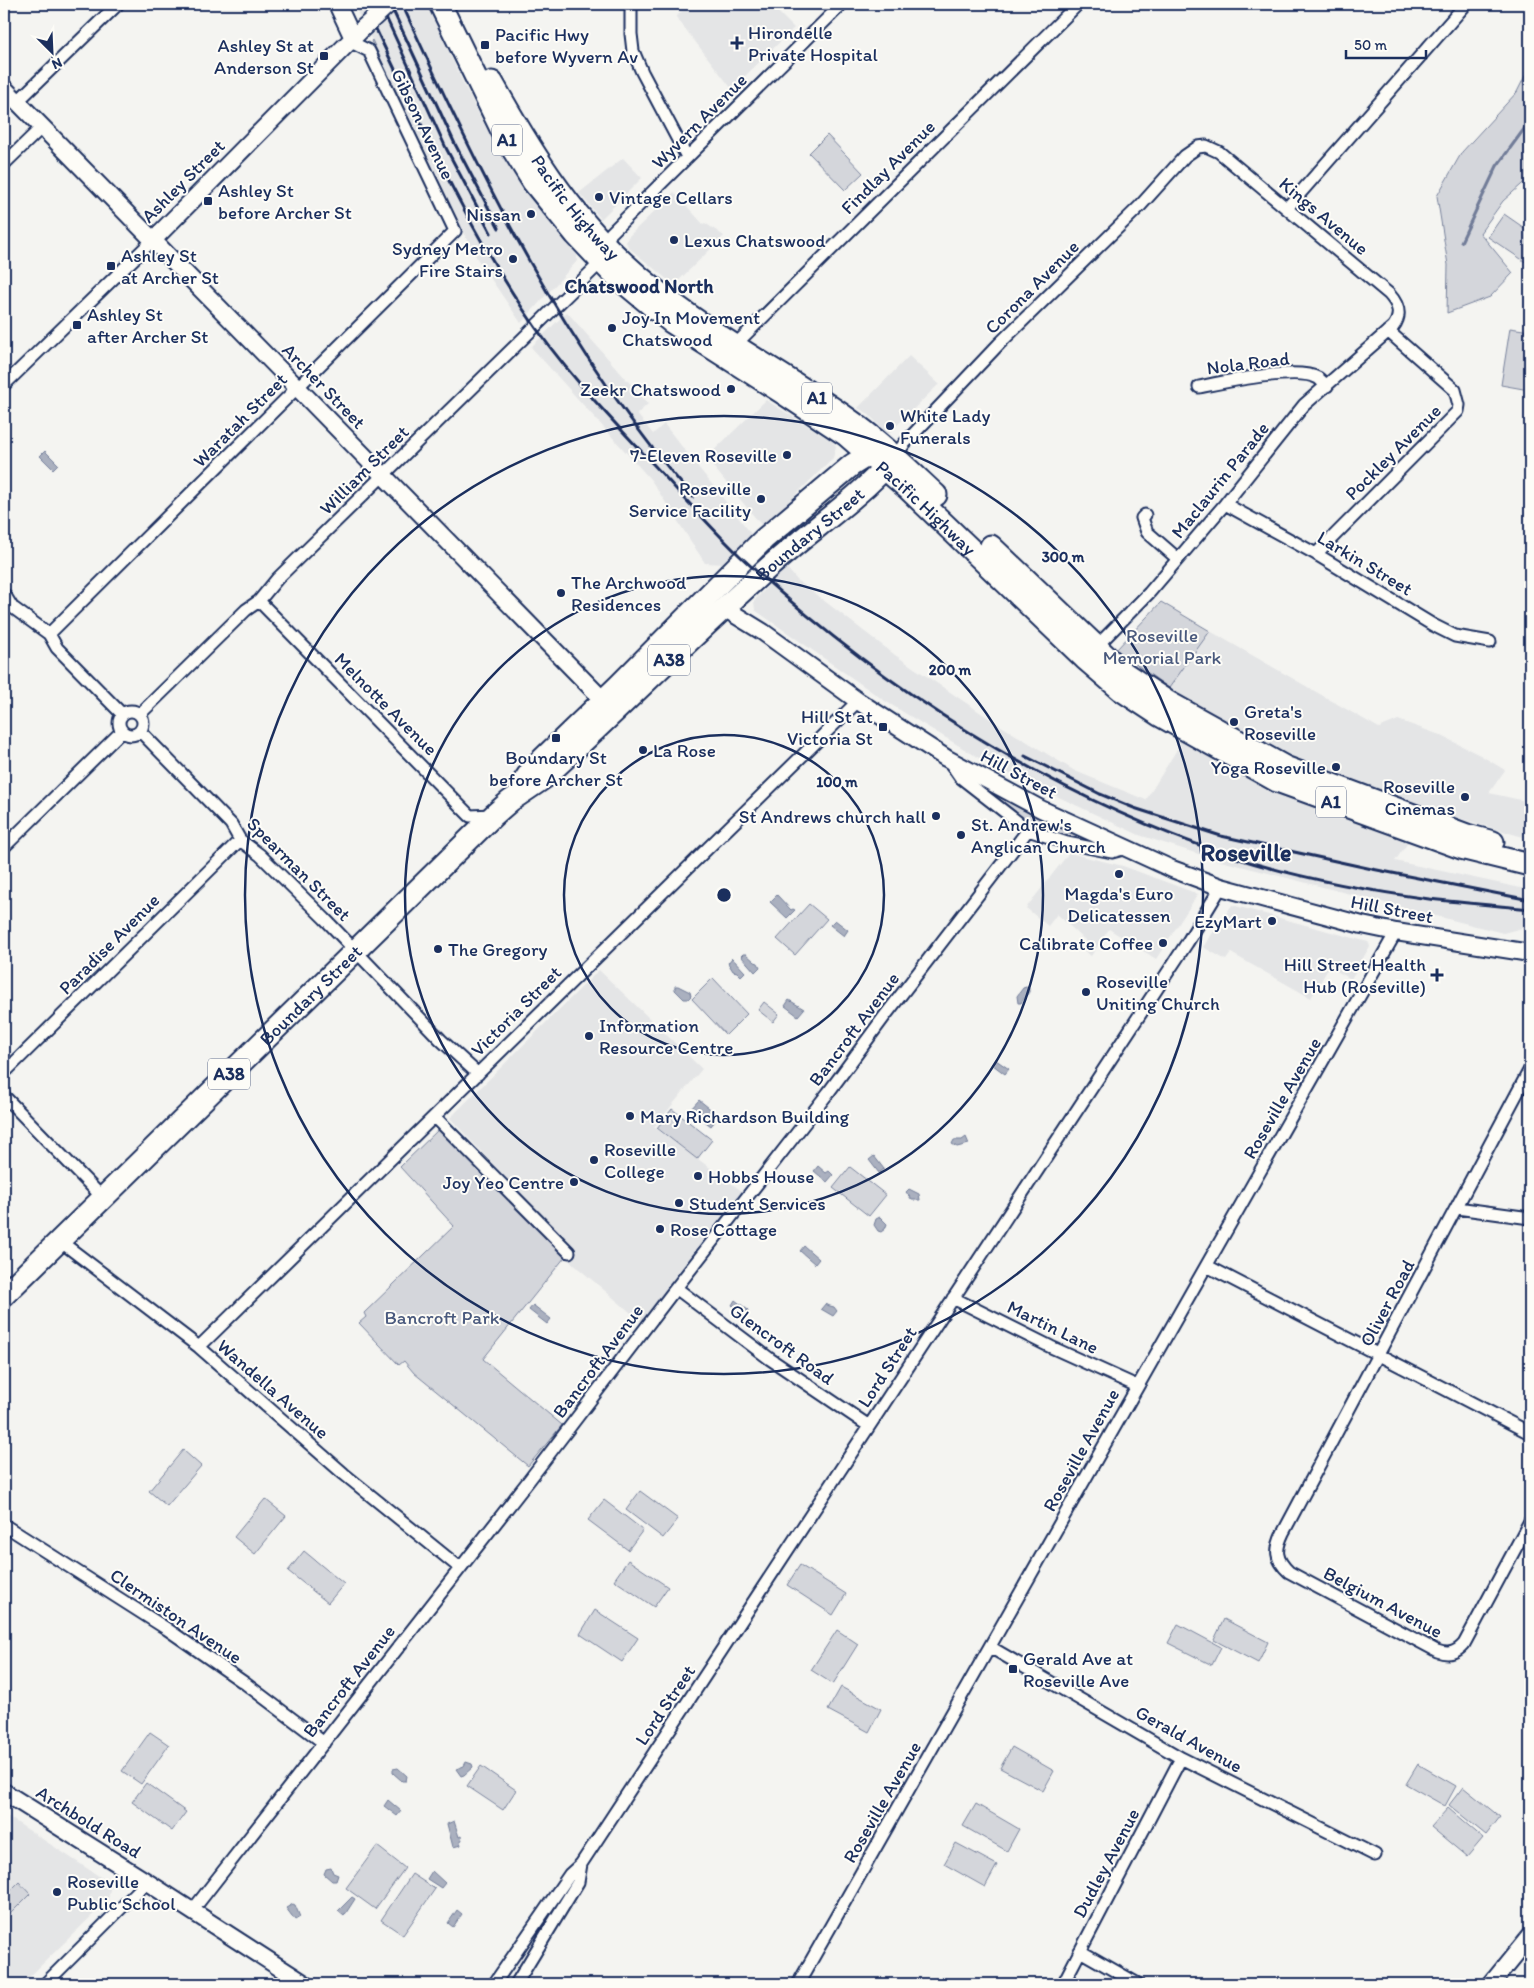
<svg xmlns="http://www.w3.org/2000/svg" width="1534" height="1988" font-family="Itim,sans-serif">
	<style>
		.built { fill: #e4e5e6 }
		.green { fill: #d4d6db; stroke: #78829c }
		.water { fill: #aab0bf; stroke: #717c98 }
		.lines { fill: none; stroke-linecap: round; stroke-linejoin: round }
		.stream { stroke: #717c98; stroke-width: 3 }
		.street-casing { stroke: #1b2f5e; stroke-width: 15 }
		.secondary-casing { stroke: #1b2f5e; stroke-width: 20 }
		.highway-casing { stroke: #1b2f5e; stroke-width: 25 }
		.street { stroke: #fdfcf7; stroke-width: 11 }
		.secondary { stroke: #fdfcf7; stroke-width: 16 }
		.highway { stroke: #fdfcf7; stroke-width: 21 }
		.rail { stroke: #1b2f5e; stroke-width: 3 }
		.secondary-bridge-casing { stroke: #1b2f5e; stroke-width: 20; stroke-linecap: butt }
		.secondary-bridge { stroke: #fdfcf7; stroke-width: 16 }
		.ring { fill: none; stroke: #1b2f5e; stroke-width: 2.5 }
		.poi-dot { fill: #1b2f5e; stroke: #fdfcf7; stroke-width: 2 }
		.labels { text-anchor: middle; dominant-baseline: central; stroke-width: 4; stroke-linejoin: round; paint-order: stroke }
		.shield { fill: #fdfcf7; stroke: #5f6c8c; stroke-width: 1 }
		.shield-label { font-size: 18px; font-weight: bold; fill: #1b2f5e }
		.poi-label { font-size: 19px; fill: #1b2f5e; stroke: #fdfcf7; text-anchor: start }
		.street-label { font-size: 19px; fill: #1b2f5e; stroke: #fdfcf7 }
		.park-label { font-size: 19px; fill: #49597d; stroke: #fdfcf7 }
		.neighbourhood-label { font-size: 20px; font-weight: bold; fill: #1b2f5e; stroke: #fdfcf7 }
		.district-label { font-size: 24px; font-weight: bold; fill: #1b2f5e; stroke: #fdfcf7 }
		.centre { fill: #1b2f5e; stroke: #fdfcf7; stroke-width: 2.5 }
		.ring-label { font-size: 15px; text-anchor: middle; font-weight: bold; fill: #1b2f5e; stroke: #fdfcf7; stroke-width: 4; stroke-linejoin: round; paint-order: stroke }
	</style>
	<rect width="100%" height="100%" fill="#f4f4f1"/>
	<filter id="ink" filterUnits="userSpaceOnUse"><feTurbulence type="fractalNoise" baseFrequency=".02" numOctaves="2"/><feDisplacementMap in="SourceGraphic" scale="10" xChannelSelector="R" yChannelSelector="G"/><feConvolveMatrix kernelMatrix="1 2 1 2 8 2 1 2 1" color-interpolation-filters="sRGB"/></filter>
	<g filter="url(#ink)">
		<!-- built -->
		<path class="built" d="M353,4H413L419,10L427,4L463,83L498,150L554,229L577,255V261L521,323L478,260L457,221L372,40Z
			M689,4H770L794,28L732,89L676,17Z
			M623,158L642,178L601,219L579,193Z
			M674,192L703,224L705,223L724,236L674,285L629,248L626,242L628,237Z
			M567,312L648,404L637,414L653,434L664,424L753,536L726,564L705,563L651,480L531,347Z
			M909,356L939,384L888,434L867,413L858,408Z
			M766,400L832,441L836,446L833,458L763,527L706,458Z
			M786,567L797,580L895,655L993,721L1075,771L1146,800L1179,746L1169,688L1210,631L1379,728L1398,720L1440,735L1480,755L1505,770L1489,793L1530,802V839L1431,810L1395,861L1530,890V926L1503,933L1217,860L1139,835L989,764L885,701L755,610L754,601Z
			M1069,853L1123,866L1198,894L1156,959L1109,929L1091,956L1082,949L1087,942L1057,914L1048,926L1026,908Z
			M1232,905L1368,942L1370,946L1351,979L1329,967L1311,998L1231,953L1226,960L1203,947Z
			M599,970L702,1069L654,1127L743,1192L673,1279L643,1323L565,1257L573,1250L450,1118Z
			M4,1814L111,1884L108,1900L22,1984H4Z"/>
		<!-- green -->
		<path class="green" d="M372,40L457,221L456,222L371,41Z
			M1530,66V177L1503,201L1480,233L1513,273L1490,297L1447,313L1448,265L1437,196L1462,152L1517,92Z
			M827,135L863,173L845,190L809,153Z
			M1504,214L1530,232V265L1488,237Z
			M1510,328L1530,331L1529,390L1501,385Z
			M1161,602L1210,631L1169,688L1116,650Z
			M962,774L1114,848L1042,829L1027,823Z
			M809,904L827,919L795,955L777,939Z
			M713,978L747,1014L726,1035L692,999Z
			M764,1002L779,1014L773,1022L758,1010Z
			M672,1109L712,1140L697,1159L657,1128Z
			M441,1127L565,1257L483,1359L562,1425L528,1466L414,1373L404,1361L399,1365L359,1323L366,1317L364,1313L454,1226L400,1167Z
			M850,1167L886,1195L869,1216L833,1188Z
			M183,1450L201,1466L167,1506L149,1491Z
			M640,1491L678,1519L663,1538L626,1510Z
			M265,1499L286,1516L255,1554L234,1537Z
			M604,1500L643,1530L628,1550L588,1520Z
			M304,1551L344,1584L328,1603L288,1571Z
			M628,1560L668,1587L654,1607L614,1580Z
			M800,1565L846,1594L833,1615L787,1585Z
			M595,1610L638,1638L622,1662L580,1634Z
			M1224,1619L1268,1642L1258,1663L1214,1640Z
			M1178,1624L1221,1647L1212,1665L1168,1643Z
			M837,1630L858,1644L833,1684L811,1670Z
			M841,1687L881,1709L869,1732L828,1710Z
			M150,1732L169,1745L141,1784L122,1771Z
			M1012,1747L1054,1771L1043,1791L1000,1768Z
			M1418,1764L1456,1786L1445,1806L1406,1784Z
			M481,1766L516,1790L503,1810L467,1786Z
			M146,1783L186,1812L172,1831L132,1802Z
			M1463,1787L1500,1817L1486,1835L1449,1805Z
			M976,1804L1019,1829L1007,1851L963,1826Z
			M1448,1808L1483,1838L1467,1857L1431,1827Z
			M956,1843L997,1865L985,1887L944,1864Z
			M377,1846L405,1868L375,1909L346,1888Z
			M412,1874L435,1889L403,1935L381,1920Z
			M19,1882L30,1894L10,1914L4,1908V1897Z"/>
		<!-- water -->
		<path class="water" d="M45,451L58,464L53,469L40,456Z
			M777,895L791,910L793,909L795,910L787,918L770,902Z
			M835,920L848,930L844,936L830,925Z
			M743,954H746L755,962L758,963L760,967L755,972L741,956Z
			M732,958L745,972L741,976L737,972L733,971L728,963Z
			M675,986H678L690,992L691,996L688,999H684L675,990Z
			M1026,987L1029,988V992L1021,1003H1018L1017,996L1023,988Z
			M789,1000L804,1009L798,1016L785,1006Z
			M996,1060L1009,1069L1005,1074L993,1065Z
			M699,1100L719,1116L711,1126L690,1110Z
			M966,1137L969,1144L957,1147L952,1144L954,1140H962Z
			M874,1156L884,1169L879,1173L869,1160Z
			M818,1166L826,1173L829,1171L833,1175L827,1182L814,1171Z
			M909,1189L919,1194L920,1200H912L906,1192Z
			M880,1217L887,1224L885,1229L881,1232L878,1231L874,1225L876,1219Z
			M804,1246L819,1259L815,1264L800,1251Z
			M735,1300L748,1310L745,1315L732,1305Z
			M826,1303V1305L834,1307L837,1311L833,1316L821,1309Z
			M533,1305L551,1319L547,1324L529,1310Z
			M466,1762L472,1764L473,1767L464,1775L461,1776L456,1769L464,1766Z
			M398,1768L407,1776L406,1781H402L393,1773V1769Z
			M388,1800L401,1811L397,1816L384,1806Z
			M454,1821L459,1837L461,1836L462,1840L460,1841L461,1845L453,1847L447,1824Z
			M331,1868L333,1873L338,1875L336,1881H332L324,1874L326,1869Z
			M432,1871L445,1883L441,1888L427,1879Z
			M352,1897L355,1899L344,1916L338,1911Z
			M293,1904L295,1905L300,1917L295,1920L286,1908Z
			M457,1910L462,1914L453,1927L448,1923Z"/>
		<g class="lines">
			<!-- stream -->
			<path class="stream" d="M1461,242L1497,166L1530,121"/>
			<defs>
				<path id="street" d="M631,4V34L633,51L642,72L687,157
					M17,102L118,4
					M4,164L42,127
					M1287,208L1466,4
					M732,348L1078,4
					M4,385L153,240
					M1199,387C1224,382 1297,366 1318,378C1321,380 1324,384 1327,386
					M895,457L904,444L999,344L1140,206L1185,156L1198,147L1206,146L1219,152L1389,294C1399,305 1402,315 1393,327L1304,405L1225,504L1149,593L1094,649
					M1225,504L1316,554L1433,625L1455,636L1490,642
					M1145,515L1142,518L1147,532L1178,559
					M1316,554L1458,411L1459,405L1455,390L1388,331
					M4,594L12,607L49,634L57,648L122,714
					M259,601L470,816L493,815
					M49,634L455,231L369,51L355,44L353,38
					M119 723a12 12 0 1 1 24 0a12 12 0 1 1-24 0Z
					M140,714L246,610L259,601L277,579L594,269L611,233L842,4
					M140,731L231,824L240,840L260,855L325,919L441,1040L478,1074
					M949,761L960,777L1028,830L1067,843L1112,852L1127,848
					M4,847L122,731
					M1530,1069L1283,1533C1275,1550 1275,1559 1289,1572L1437,1651C1449,1655 1456,1653 1464,1644L1530,1521
					M4,1073L240,840
					M4,1096L103,1198
					M435,1117L569,1252
					M1457,1208L1530,1218
					M60,1241L199,1347L344,1474L460,1568
					M1207,1266L1530,1433
					M676,1288L770,1359L869,1426
					M953,1298L1051,1347L1137,1386
					M199,1347L858,701
					M4,1525L167,1629L246,1684L324,1743
					M990,1647L1181,1758L1375,1855
					M192,1911L530,1479L676,1288L828,1093L884,1017L1028,830
					M1080,1951L1138,1984
					M45,1984L147,1882
					M494,1984L570,1874L581,1864L1187,943L1221,887
					M516,1984L578,1882L581,1864
					M798,1984L1396,932
					M1063,1984L1181,1758"/>
				<path id="secondary" d="M337,4L353,38
					M4,88L611,708
					M153,240L364,27
					M724,608L763,632L858,701L946,758L1041,809L1172,869L1221,887L1362,925L1396,932L1530,953
					M4,1792L147,1882L305,1984
					M1491,1984L1530,1936"/>
				<g id="highway">
					<path id="s1" d="M440,4L505,137L533,182L576,235L612,273L671,322L781,392L846,435L907,488L1085,659L1121,690L1159,715L1277,781L1461,848L1530,865"/>
					<path id="s2" d="M492,82C528,146 568,212 623,262C689,324 773,366 847,418C879,440 907,468 936,495"/>
					<path d="M991,546L1123,672L1168,702L1285,767L1467,835L1493,842"/>
					<path d="M524,781L532,769L619,685L764,539L852,465L868,455L882,456"/>
					<path id="s3" d="M4,1295L494,815L510,801L544,778C619,709 692,636 768,568C809,531 857,500 893,459"/>
				</g>
			</defs>
			<!-- street casing -->
			<use href="#street" class="street-casing"/>
			<!-- secondary casing -->
			<use href="#secondary" class="secondary-casing"/>
			<!-- highway casing -->
			<use href="#highway" class="highway-casing"/>
			<!-- street -->
			<use href="#street" class="street"/>
			<!-- secondary -->
			<use href="#secondary" class="secondary"/>
			<!-- highway -->
			<use href="#highway" class="highway"/>
			<!-- rail -->
			<path class="rail" d="M364,4C414,108 459,213 523,309C560,366 608,416 654,465C682,495 710,527 740,556C880,687 1048,795 1230,856C1294,877 1362,890 1429,899C1463,903 1497,905 1530,909
				M380,4L446,148L491,233
				M390,4L455,144L499,228
				M402,4C481,178 566,352 693,497
				M1025,756L1100,794L1134,808L1221,836L1372,869L1530,900"/>
			<defs>
				<path id="secondary-bridge" d="M364,27L389,4"/>
			</defs>
			<!-- secondary-bridge casing -->
			<use href="#secondary-bridge" class="secondary-bridge-casing"/>
			<!-- secondary-bridge -->
			<use href="#secondary-bridge" class="secondary-bridge"/>
		</g>
	</g>
	<!-- distance rings -->
	<g class="ring">
		<circle cx="724" cy="895" r="160"/>
		<circle cx="724" cy="895" r="319"/>
		<circle cx="724" cy="895" r="479"/>
	</g>
	<!-- markers -->
	<g class="poi-dot">
		<path d="M734.5 35.5h5v5h5v5h-5v5h-5v-5h-5v-5h5z"/>
		<rect x="480" y="40" width="10" height="10" rx="2.5"/>
		<rect x="319" y="51" width="10" height="10" rx="2.5"/>
		<circle cx="599" cy="197" r="5"/>
		<rect x="203" y="196" width="10" height="10" rx="2.5"/>
		<circle cx="531" cy="214" r="5"/>
		<circle cx="674" cy="240" r="5"/>
		<circle cx="513" cy="259" r="5"/>
		<rect x="106" y="261" width="10" height="10" rx="2.5"/>
		<rect x="72" y="320" width="10" height="10" rx="2.5"/>
		<circle cx="612" cy="328" r="5"/>
		<circle cx="731" cy="389" r="5"/>
		<circle cx="890" cy="426" r="5"/>
		<circle cx="787" cy="455" r="5"/>
		<circle cx="761" cy="499" r="5"/>
		<circle cx="561" cy="593" r="5"/>
		<circle cx="1234" cy="722" r="5"/>
		<rect x="878" y="722" width="10" height="10" rx="2.5"/>
		<rect x="551" y="733" width="10" height="10" rx="2.5"/>
		<circle cx="643" cy="750" r="5"/>
		<circle cx="1336" cy="767" r="5"/>
		<circle cx="1465" cy="797" r="5"/>
		<circle cx="936" cy="816" r="5"/>
		<circle cx="961" cy="835" r="5"/>
		<circle cx="1119" cy="874" r="5"/>
		<circle cx="1272" cy="921" r="5"/>
		<circle cx="1163" cy="943" r="5"/>
		<circle cx="438" cy="949" r="5"/>
		<path d="M1434.5 967.5h5v5h5v5h-5v5h-5v-5h-5v-5h5z"/>
		<circle cx="1086" cy="992" r="5"/>
		<circle cx="589" cy="1036" r="5"/>
		<circle cx="630" cy="1116" r="5"/>
		<circle cx="594" cy="1160" r="5"/>
		<circle cx="698" cy="1176" r="5"/>
		<circle cx="574" cy="1182" r="5"/>
		<circle cx="679" cy="1203" r="5"/>
		<circle cx="660" cy="1229" r="5"/>
		<rect x="1008" y="1664" width="10" height="10" rx="2.5"/>
		<circle cx="57" cy="1892" r="5"/>
	</g>
	<g class="labels">
		<!-- shield labels -->
		<g class="shield">
			<rect x="492" y="124.5" width="30" height="31" rx="4"/>
			<rect x="802" y="382.5" width="30" height="31" rx="4"/>
			<rect x="648" y="644.5" width="42" height="31" rx="4"/>
			<rect x="1316" y="786.5" width="30" height="31" rx="4"/>
			<rect x="208" y="1058.5" width="42" height="31" rx="4"/>
		</g>
		<g class="shield-label">
			<text x="507" y="140">A1</text>
			<text x="817" y="398">A1</text>
			<text x="669" y="660">A38</text>
			<text x="1331" y="802">A1</text>
			<text x="229" y="1074">A38</text>
		</g>
		<!-- poi labels -->
		<g class="poi-label">
			<text x="748" y="32">Hirondelle<tspan x="748" dy="22">Private Hospital</tspan></text>
			<text x="495" y="34">Pacific Hwy<tspan x="495" dy="22">before Wyvern Av</tspan></text>
			<text x="314" y="45" text-anchor="end">Ashley St at<tspan x="314" dy="22">Anderson St</tspan></text>
			<text x="218" y="190">Ashley St<tspan x="218" dy="22">before Archer St</tspan></text>
			<text x="609" y="197">Vintage Cellars</text>
			<text x="521" y="214" text-anchor="end">Nissan</text>
			<text x="684" y="240">Lexus Chatswood</text>
			<text x="503" y="248" text-anchor="end">Sydney Metro<tspan x="503" dy="22">Fire Stairs</tspan></text>
			<text x="121" y="255">Ashley St<tspan x="121" dy="22">at Archer St</tspan></text>
			<text x="87" y="314">Ashley St<tspan x="87" dy="22">after Archer St</tspan></text>
			<text x="622" y="317">Joy In Movement<tspan x="622" dy="22">Chatswood</tspan></text>
			<text x="721" y="389" text-anchor="end">Zeekr Chatswood</text>
			<text x="900" y="415">White Lady<tspan x="900" dy="22">Funerals</tspan></text>
			<text x="777" y="455" text-anchor="end">7-Eleven Roseville</text>
			<text x="751" y="488" text-anchor="end">Roseville<tspan x="751" dy="22">Service Facility</tspan></text>
			<text x="571" y="582">The Archwood<tspan x="571" dy="22">Residences</tspan></text>
			<text x="1244" y="711">Greta's<tspan x="1244" dy="22">Roseville</tspan></text>
			<text x="873" y="716" text-anchor="end">Hill St at<tspan x="873" dy="22">Victoria St</tspan></text>
			<text x="653" y="750">La Rose</text>
			<text x="556" y="757" text-anchor="middle">Boundary St<tspan x="556" dy="22">before Archer St</tspan></text>
			<text x="1326" y="767" text-anchor="end">Yoga Roseville</text>
			<text x="1455" y="786" text-anchor="end">Roseville<tspan x="1455" dy="22">Cinemas</tspan></text>
			<text x="926" y="816" text-anchor="end">St Andrews church hall</text>
			<text x="971" y="824">St. Andrew's<tspan x="971" dy="22">Anglican Church</tspan></text>
			<text x="1119" y="893" text-anchor="middle">Magda's Euro<tspan x="1119" dy="22">Delicatessen</tspan></text>
			<text x="1262" y="921" text-anchor="end">EzyMart</text>
			<text x="1153" y="943" text-anchor="end">Calibrate Coffee</text>
			<text x="448" y="949">The Gregory</text>
			<text x="1426" y="964" text-anchor="end">Hill Street Health<tspan x="1426" dy="22">Hub (Roseville)</tspan></text>
			<text x="1096" y="981">Roseville<tspan x="1096" dy="22">Uniting Church</tspan></text>
			<text x="599" y="1025">Information<tspan x="599" dy="22">Resource Centre</tspan></text>
			<text x="640" y="1116">Mary Richardson Building</text>
			<text x="604" y="1149">Roseville<tspan x="604" dy="22">College</tspan></text>
			<text x="708" y="1176">Hobbs House</text>
			<text x="564" y="1182" text-anchor="end">Joy Yeo Centre</text>
			<text x="689" y="1203">Student Services</text>
			<text x="670" y="1229">Rose Cottage</text>
			<text x="1023" y="1658">Gerald Ave at<tspan x="1023" dy="22">Roseville Ave</tspan></text>
			<text x="67" y="1881">Roseville<tspan x="67" dy="22">Public School</tspan></text>
		</g>
		<!-- street labels -->
		<g class="street-label">
			<text transform="translate(699 121) rotate(-45)">Wyvern Avenue</text>
			<text transform="translate(423 124) rotate(64)">Gibson Avenue</text>
			<text transform="translate(888 167) rotate(-45)">Findlay Avenue</text>
			<text transform="translate(183 181) rotate(-45)">Ashley Street</text>
			<text stroke="none"><textPath href="#s2" startOffset="151">Pacific Highway</textPath></text>
			<text transform="translate(1324 216) rotate(40)">Kings Avenue</text>
			<text transform="translate(1032 287) rotate(-45)">Corona Avenue</text>
			<text transform="translate(1248 363) rotate(-7)">Nola Road</text>
			<text transform="translate(324 386) rotate(46)">Archer Street</text>
			<text transform="translate(240 420) rotate(-45)">Waratah Street</text>
			<text transform="translate(1393 452) rotate(-45)">Pockley Avenue</text>
			<text transform="translate(364 470) rotate(-45)">William Street</text>
			<text transform="translate(1220 480) rotate(-51)">Maclaurin Parade</text>
			<text stroke="none"><textPath href="#s1" startOffset="715">Pacific Highway</textPath></text>
			<text stroke="none"><textPath href="#s3" startOffset="1109">Boundary Street</textPath></text>
			<text transform="translate(1365 563) rotate(31)">Larkin Street</text>
			<text transform="translate(386 704) rotate(45)">Melnotte Avenue</text>
			<text transform="translate(1019 774) rotate(28)">Hill Street</text>
			<text transform="translate(299 869) rotate(45)">Spearman Street</text>
			<text transform="translate(1392 909) rotate(11)">Hill Street</text>
			<text transform="translate(109 944) rotate(-45)">Paradise Avenue</text>
			<text stroke="none"><textPath href="#s3" startOffset="429">Boundary Street</textPath></text>
			<text transform="translate(516 1011) rotate(-45)">Victoria Street</text>
			<text transform="translate(854 1029) rotate(-53)">Bancroft Avenue</text>
			<text transform="translate(1282 1098) rotate(-60)">Roseville Avenue</text>
			<text transform="translate(1387 1303) rotate(-62)">Oliver Road</text>
			<text transform="translate(1053 1327) rotate(26)">Martin Lane</text>
			<text transform="translate(782 1344) rotate(36)">Glencroft Road</text>
			<text transform="translate(598 1361) rotate(-53)">Bancroft Avenue</text>
			<text transform="translate(887 1367) rotate(-57)">Lord Street</text>
			<text transform="translate(273 1389) rotate(41)">Wandella Avenue</text>
			<text transform="translate(1081 1450) rotate(-61)">Roseville Avenue</text>
			<text transform="translate(1383 1602) rotate(28)">Belgium Avenue</text>
			<text transform="translate(176 1616) rotate(34)">Clermiston Avenue</text>
			<text transform="translate(349 1681) rotate(-52)">Bancroft Avenue</text>
			<text transform="translate(665 1705) rotate(-56)">Lord Street</text>
			<text transform="translate(1189 1739) rotate(29)">Gerald Avenue</text>
			<text transform="translate(882 1802) rotate(-60)">Roseville Avenue</text>
			<text transform="translate(89 1822) rotate(32)">Archbold Road</text>
			<text transform="translate(1106 1863) rotate(-62)">Dudley Avenue</text>
		</g>
		<!-- park labels -->
		<g class="park-label">
			<text x="1162" y="635">Roseville<tspan x="1162" dy="22">Memorial Park</tspan></text>
			<text x="442" y="1317">Bancroft Park</text>
		</g>
		<!-- neighbourhood labels -->
		<g class="neighbourhood-label">
			<text x="639" y="286">Chatswood North</text>
		</g>
		<!-- district labels -->
		<g class="district-label">
			<text x="1246" y="852">Roseville</text>
		</g>
	</g>
	<circle cx="724" cy="895" r="8" class="centre"/>
	<g class="ring-label">
		<text x="1063" y="562">300 m</text>
		<text x="950" y="675">200 m</text>
		<text x="837" y="787">100 m</text>
	</g>
	<!-- margin -->
	<rect width="1534" height="1988" fill="none" stroke="#fdfcf7" stroke-width="20"/>
	<rect x="10" y="10" width="1514" height="1968" fill="none" stroke="#1b2f5e" stroke-width="2" filter="url(#ink)"/>
	<!-- north arrow -->
	<g transform="translate(52 52) rotate(156)" stroke="#fdfcf7" stroke-width="4" paint-order="stroke">
	<path d="M0-4L9 19L0 12L-9 19Z" fill="#1b2f5e"/>
	<text y="-8" font-size="14" font-weight="bold" text-anchor="middle" fill="#1b2f5e">N</text>
	</g>
	<!-- scale -->
	<path d="M1346 50v8h80v-8" fill="none" stroke="#1b2f5e" stroke-width="2.5"/>
	<text x="1354" y="50" font-size="15" fill="#1b2f5e" stroke="#fdfcf7" stroke-width="4" paint-order="stroke">50 m</text>
</svg>
